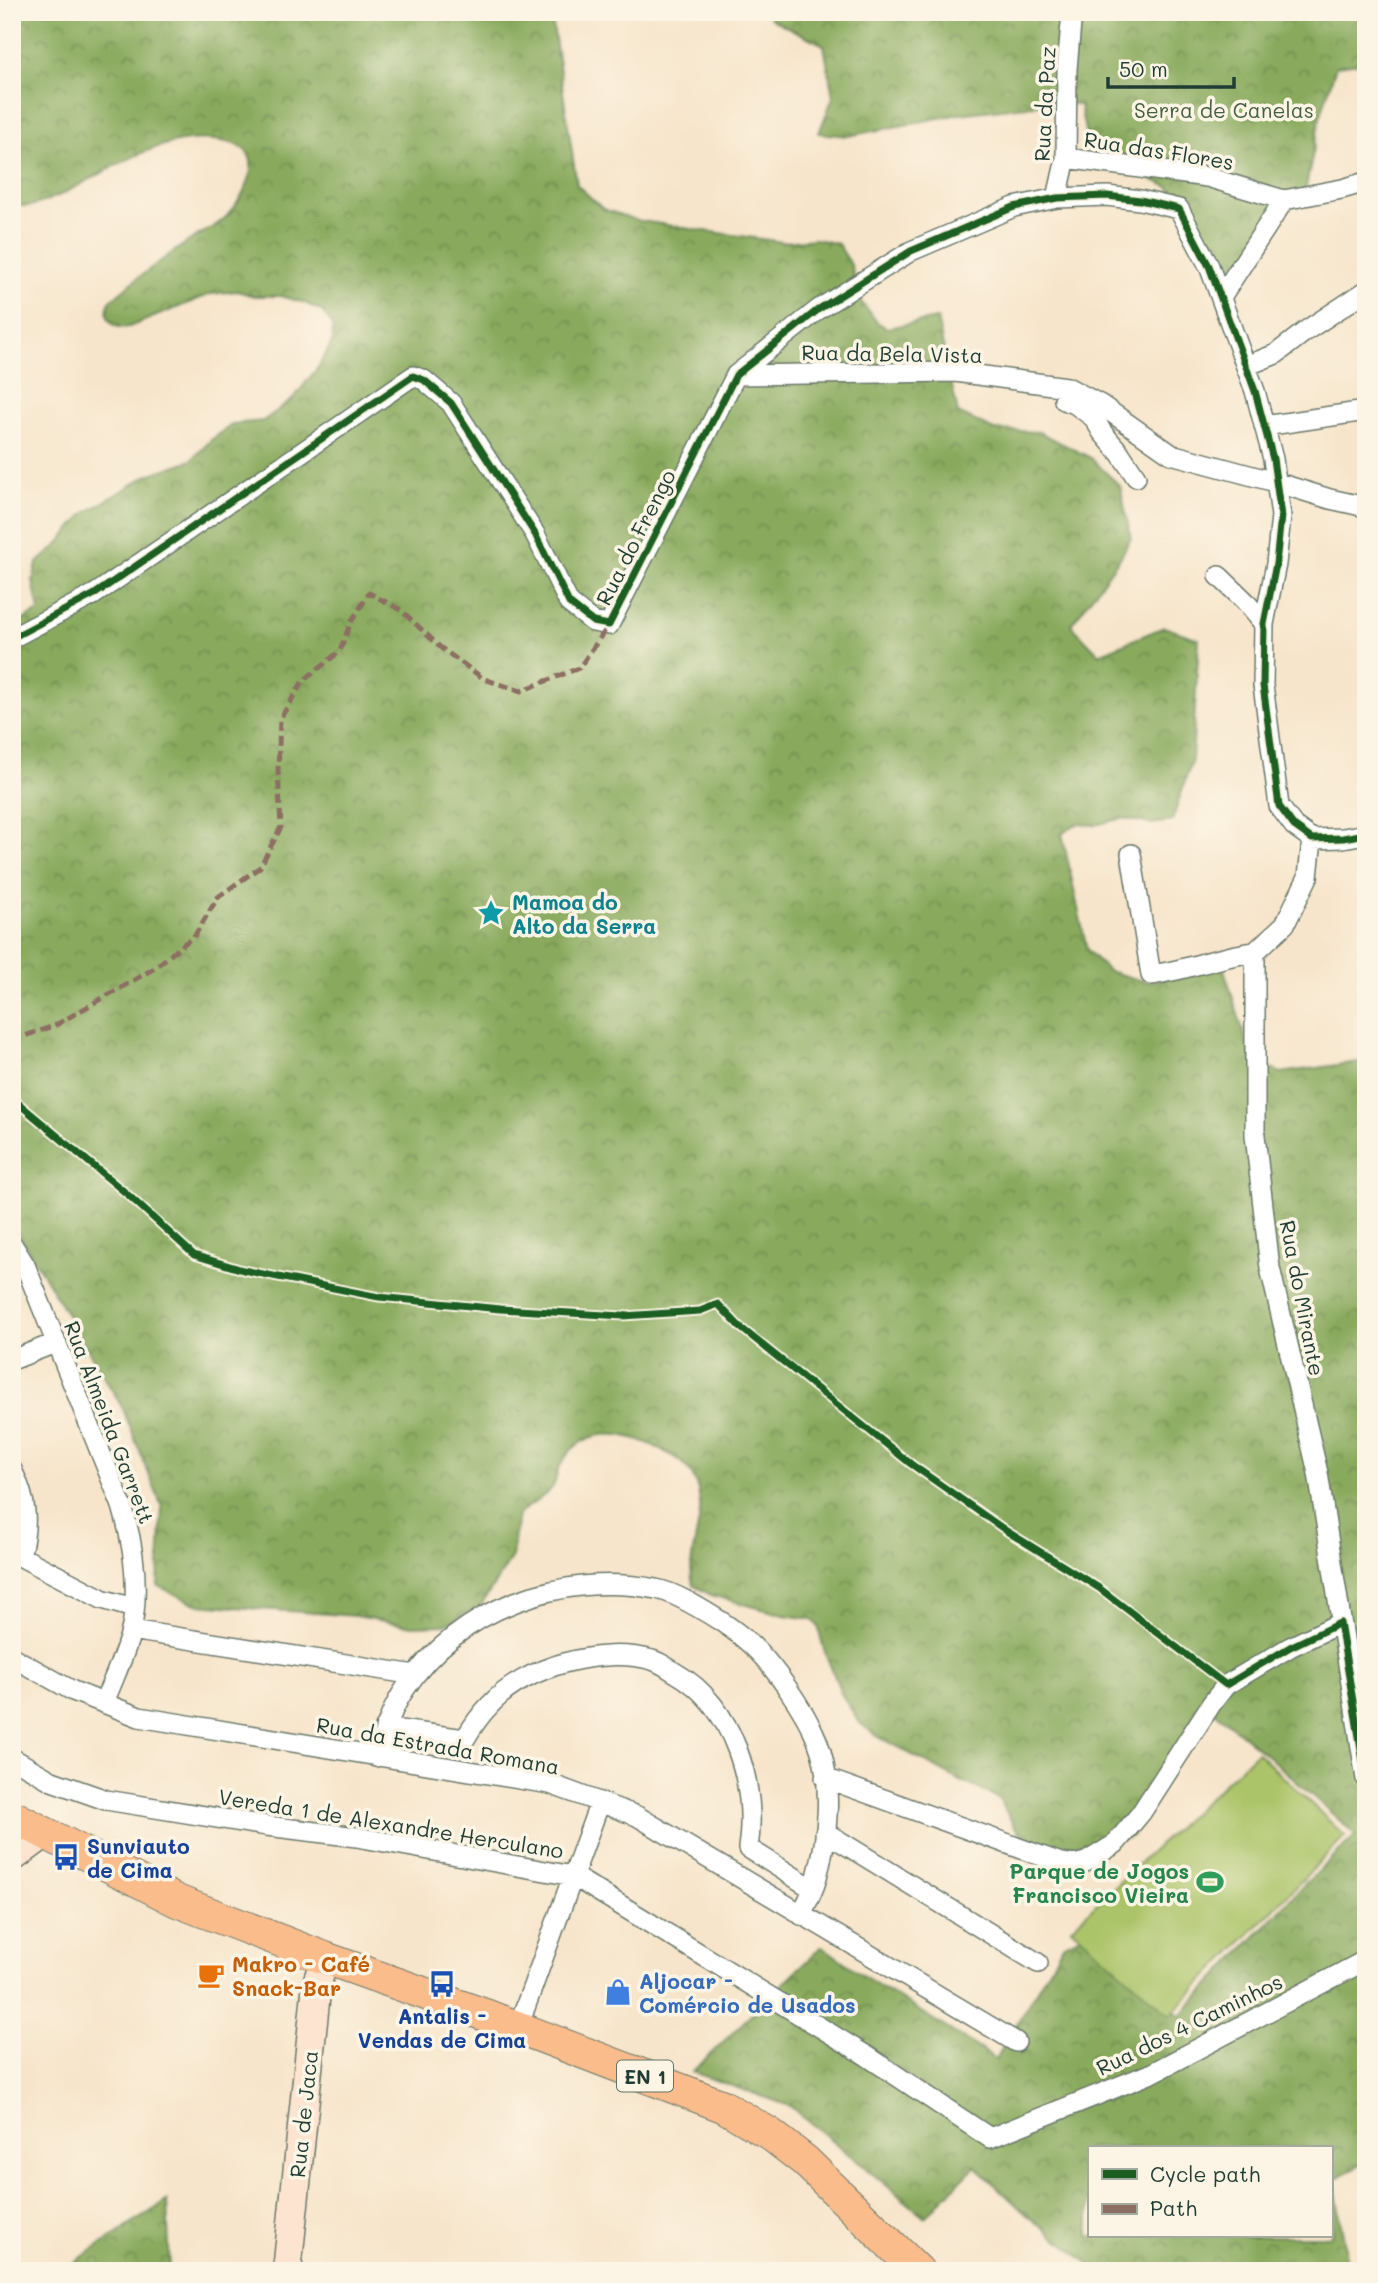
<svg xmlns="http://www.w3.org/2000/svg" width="1378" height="2283" font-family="Mali,sans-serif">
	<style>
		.forest { fill: url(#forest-crowns); stroke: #547448; stroke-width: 2; fill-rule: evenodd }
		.pitch { fill: #acc469; stroke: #66804e; stroke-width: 2 }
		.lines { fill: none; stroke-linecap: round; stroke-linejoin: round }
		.street-casing { stroke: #6b7869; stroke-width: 22 }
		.secondary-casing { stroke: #6b7869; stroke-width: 31 }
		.primary-casing { stroke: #6b7869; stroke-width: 34 }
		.street { stroke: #fff; stroke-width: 19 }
		.secondary { stroke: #fde4d1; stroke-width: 28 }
		.primary { stroke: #fabc8b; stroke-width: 32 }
		.quiet { stroke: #8d6e63; stroke-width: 5; stroke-dasharray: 10 5; stroke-linecap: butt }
		.cycleway-casing { stroke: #fcf5e5; stroke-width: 11 }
		.cycleway { stroke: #1b5e20; stroke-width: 7 }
		.labels { text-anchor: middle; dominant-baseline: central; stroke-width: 7; stroke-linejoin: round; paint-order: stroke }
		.shield { fill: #fcf5e5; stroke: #617469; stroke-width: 2 }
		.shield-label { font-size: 19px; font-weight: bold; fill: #1f3d34 }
		.street-label { font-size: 21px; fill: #1f3d34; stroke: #fcf5e5 }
		.park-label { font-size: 21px; fill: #425f41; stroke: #fcf5e5 }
		.culture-label { font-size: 21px; font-weight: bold; fill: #0d838f; stroke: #fcf5e5; text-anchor: start }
		.transit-label { font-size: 21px; font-weight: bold; fill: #164399; stroke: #fcf5e5; text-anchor: start }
		.leisure-label { font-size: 21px; font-weight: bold; fill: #27864d; stroke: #fcf5e5; text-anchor: end }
		.food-label { font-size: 21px; font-weight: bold; fill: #c56008; stroke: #fcf5e5; text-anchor: start }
		.shop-label { font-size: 21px; font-weight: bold; fill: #366cbe; stroke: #fcf5e5; text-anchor: start }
	</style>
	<defs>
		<pattern id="forest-crowns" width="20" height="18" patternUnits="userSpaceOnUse" patternTransform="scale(1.75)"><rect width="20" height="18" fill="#89aa5d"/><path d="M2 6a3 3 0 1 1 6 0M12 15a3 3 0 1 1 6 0" fill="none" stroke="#6f8c4e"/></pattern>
	</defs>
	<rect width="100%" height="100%" fill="#fcf5e5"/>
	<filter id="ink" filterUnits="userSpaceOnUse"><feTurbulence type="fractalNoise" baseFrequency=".0143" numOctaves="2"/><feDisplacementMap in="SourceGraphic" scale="14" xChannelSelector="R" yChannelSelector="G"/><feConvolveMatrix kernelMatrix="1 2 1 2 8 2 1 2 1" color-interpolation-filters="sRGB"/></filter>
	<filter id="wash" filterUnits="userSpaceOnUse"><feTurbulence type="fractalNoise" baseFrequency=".00686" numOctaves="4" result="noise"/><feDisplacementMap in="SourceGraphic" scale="28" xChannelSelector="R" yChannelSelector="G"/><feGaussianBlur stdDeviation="1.57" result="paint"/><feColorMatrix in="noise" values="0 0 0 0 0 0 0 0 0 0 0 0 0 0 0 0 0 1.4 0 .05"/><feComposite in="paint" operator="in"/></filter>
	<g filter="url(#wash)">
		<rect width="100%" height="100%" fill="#f7e5cb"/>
		<!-- forest -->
		<path class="forest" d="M12,12H551L577,185L603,209L636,220L691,229L783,242L816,239L838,244L851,265L859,299L877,322L887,328L937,319L958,413L994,430L1039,432L1091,458L1120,486L1131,538L1120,558L1071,625L1099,654L1164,627L1199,639L1192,760L1172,821L1151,824L1122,818L1095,825L1076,824L1062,834L1087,950L1108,971L1147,982L1223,966L1252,1060L1281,1073L1366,1061V2161L1334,2180L1345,2247L1346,2271H1099L1026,2214L975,2166L925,2217L790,2106L692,2072L822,1946L862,1975L996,2059L1063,1945L1090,1931L1180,2016L1300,1889L1356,1835L1268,1756L1205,1704L1132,1836L1104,1844L1060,1846L1026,1839L1014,1826L999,1798L959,1780L877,1736L860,1723L842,1695L824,1650L818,1626L812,1619L784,1615L711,1595L693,1585C687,1559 698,1538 700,1512C701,1505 699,1497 698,1490C694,1469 678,1458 660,1449C622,1430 581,1424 559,1468C556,1474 556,1483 552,1488C544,1498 528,1506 518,1514L512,1557L496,1582L481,1605L445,1625L413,1626L356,1616L196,1604L158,1586L162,1507L122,1407L12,1222V626L39,611L33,581L37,563L57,546L84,514L148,475L192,460L211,440L233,424L263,421L292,400L319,366L333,341L332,325L322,311L305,303L280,296H254L237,291L211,294L129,327C111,330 102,316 111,300C136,278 164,258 192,239C203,232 218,226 227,216C238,204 250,185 251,169C253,155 245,147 231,143C167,126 113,170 58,196C50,199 36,206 28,206C22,206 18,205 12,205ZM1089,2148H1331V2236H1089Z
			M767,12H1366V62L1336,66L1320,118L1306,187L1254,252L1220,273L1204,240L1169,187L1089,151L1080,105L1061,102L959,114L848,136L819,133L833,97L824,45L771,19Z
			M167,2201L170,2271H61L165,2202Z"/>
		<!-- pitch -->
		<path class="pitch" d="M1257,1752L1345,1836L1170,2015L1071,1928Z"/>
	</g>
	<g filter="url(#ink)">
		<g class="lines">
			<defs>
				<path id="street" d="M1066,158L1207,177L1284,200
					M1057,198L1066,158L1067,69L1072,12
					M1221,297L1284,200L1342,189L1366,182
					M1246,366L1276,354L1307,330L1366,291
					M736,375L955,372L1067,387L1101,405L1171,454L1275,482L1330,499L1366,507
					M1064,400L1075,404L1094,418L1102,432L1120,453L1136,477
					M1264,426L1366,411
					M1219,576L1245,601L1264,624
					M12,638L95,594L413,376L424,380L451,403L535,534L569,603L593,622L609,625L736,375L819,309L911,251L1014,207L1057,198L1107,196L1140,200L1179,209L1209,266L1255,391L1273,459L1281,516L1276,564L1264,624L1263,685L1279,806L1294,826L1312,839L1343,838L1366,834
					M1312,839L1308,877L1285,924L1255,952V1135L1270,1268L1318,1473L1366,1779
					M1131,854L1151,975C1187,970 1220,956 1255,952
					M12,1244L25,1265L122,1506C134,1546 140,1589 131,1631C125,1655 113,1679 104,1703
					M12,1360L55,1343
					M12,1470C27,1500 29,1523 20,1556
					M12,1552L102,1599L133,1608
					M131,1630L415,1675
					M12,1657L73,1691L139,1717L550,1784L637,1816L1016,2042
					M385,1728L465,1739C472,1727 480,1715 490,1705C525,1666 602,1646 652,1660C660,1662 668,1668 676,1673C733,1705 758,1786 748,1848L813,1889
					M376,1757C384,1733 391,1709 405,1689C459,1608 562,1571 656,1589C675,1592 706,1612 722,1622C752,1642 768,1660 788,1689C799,1705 810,1723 817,1740C834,1782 828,1838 816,1881C813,1892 806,1904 801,1915
					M12,1758L52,1781L106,1800L267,1826L357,1837L573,1876L867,2056L990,2138L1152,2073L1366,1960
					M825,1778L1058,1862L1074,1865L1086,1862L1115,1844L1141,1813L1212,1703L1226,1685L1290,1647L1340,1623
					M825,1832L1038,1963
					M518,2027L600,1802"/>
				<path id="secondary" d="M12,1858L46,1833
					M287,2271L317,1983L325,1958"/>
				<path id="primary" d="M12,1816L177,1901L325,1958L485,2015L723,2106L770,2134L805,2161L918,2271"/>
			</defs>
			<!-- street casing -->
			<use href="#street" class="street-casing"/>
			<!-- secondary casing -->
			<use href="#secondary" class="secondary-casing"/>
			<!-- primary casing -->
			<use href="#primary" class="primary-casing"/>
			<!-- street -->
			<use href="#street" class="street"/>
			<!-- secondary -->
			<use href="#secondary" class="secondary"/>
			<!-- primary -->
			<use href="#primary" class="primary"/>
			<!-- quiet -->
			<path class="quiet" d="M12,1040L54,1026L153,969L195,935L218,897L260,867L281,827L278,770L280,719L303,681L340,651L350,624L369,593L401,610L441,648L484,679L521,691L579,668L609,625"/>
			<defs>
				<path id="cycleway" d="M12,638L95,594L413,376L424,380L451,403L535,534L569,603L593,622L609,625L736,375L819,309L911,251L1014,207L1057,198L1107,196L1140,200L1179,209L1209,266L1255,391L1273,459L1281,516L1276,564L1264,624L1263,685L1279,806L1294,826L1312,839L1343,838L1366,834
					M12,1098L127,1194L194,1255L243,1270L379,1297L500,1309L623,1316L700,1311L718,1304L740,1327L911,1464L1008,1532L1099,1588L1226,1685L1290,1647L1340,1623L1366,1779"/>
			</defs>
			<!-- cycleway casing -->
			<use href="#cycleway" class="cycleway-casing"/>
			<!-- cycleway -->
			<use href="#cycleway" class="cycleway"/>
		</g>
	</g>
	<!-- icons -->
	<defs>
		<symbol id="sight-bare" viewBox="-9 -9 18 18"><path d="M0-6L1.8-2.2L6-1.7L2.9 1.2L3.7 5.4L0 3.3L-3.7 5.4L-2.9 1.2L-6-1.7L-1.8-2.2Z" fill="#0f9aa8" stroke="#fcf5e5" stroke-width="2.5" paint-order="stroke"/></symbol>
		<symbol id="bus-bare" viewBox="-9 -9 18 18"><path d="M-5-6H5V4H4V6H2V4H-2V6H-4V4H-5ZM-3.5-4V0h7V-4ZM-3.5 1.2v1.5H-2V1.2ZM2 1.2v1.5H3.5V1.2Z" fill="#1a4fb4" stroke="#fcf5e5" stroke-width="2.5" paint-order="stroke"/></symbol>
		<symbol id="stadium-bare" viewBox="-9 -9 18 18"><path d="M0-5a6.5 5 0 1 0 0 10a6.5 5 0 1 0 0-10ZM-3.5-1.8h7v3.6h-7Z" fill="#2e9e5b" stroke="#fcf5e5" stroke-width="2.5" paint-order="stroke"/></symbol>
		<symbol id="cafe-bare" viewBox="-9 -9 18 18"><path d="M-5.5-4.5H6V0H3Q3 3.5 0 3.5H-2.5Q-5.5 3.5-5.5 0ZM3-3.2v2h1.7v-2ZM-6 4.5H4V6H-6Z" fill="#e8710a" stroke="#fcf5e5" stroke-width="2.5" paint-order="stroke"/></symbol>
		<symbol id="shop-bare" viewBox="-9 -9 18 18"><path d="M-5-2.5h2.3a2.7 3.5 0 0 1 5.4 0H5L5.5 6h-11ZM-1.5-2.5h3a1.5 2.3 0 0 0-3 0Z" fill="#3f7fe0" stroke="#fcf5e5" stroke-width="2.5" paint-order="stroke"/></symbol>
	</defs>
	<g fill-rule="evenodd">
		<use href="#sight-bare" x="472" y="894" width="38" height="38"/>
		<use href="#bus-bare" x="47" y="1838" width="38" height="38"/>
		<use href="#stadium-bare" x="1191" y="1863" width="38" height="38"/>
		<use href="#cafe-bare" x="192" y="1956" width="38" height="38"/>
		<use href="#bus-bare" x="423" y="1965" width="38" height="38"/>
		<use href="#shop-bare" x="599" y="1973" width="38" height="38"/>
	</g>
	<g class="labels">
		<!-- shield labels -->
		<rect class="shield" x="617" y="2060.5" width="56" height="31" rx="5"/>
		<g class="shield-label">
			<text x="645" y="2076">EN 1</text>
		</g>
		<!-- street labels -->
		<g class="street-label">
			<text transform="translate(1044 104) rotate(-87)">Rua da Paz</text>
			<text transform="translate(1159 150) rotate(9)">Rua das Flores</text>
			<text transform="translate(892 353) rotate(1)">Rua da Bela Vista</text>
			<text transform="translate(635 537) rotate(-63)">Rua do Frengo</text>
			<text transform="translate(1303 1298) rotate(79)">Rua do Mirante</text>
			<text transform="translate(110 1422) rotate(69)">Rua Almeida Garrett</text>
			<text transform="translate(438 1745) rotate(10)">Rua da Estrada Romana</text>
			<text transform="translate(391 1823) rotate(9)">Vereda 1 de Alexandre Herculano</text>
			<text transform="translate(1189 2024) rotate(-26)">Rua dos 4 Caminhos</text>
			<text transform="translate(303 2114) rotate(-84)">Rua de Jaca</text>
		</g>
		<!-- park labels -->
		<g class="park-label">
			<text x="1224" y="109">Serra de Canelas</text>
		</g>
		<!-- culture labels -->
		<g class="culture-label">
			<text x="512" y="901">Mamoa do<tspan x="512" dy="24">Alto da Serra</tspan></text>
		</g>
		<!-- transit labels -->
		<g class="transit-label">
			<text x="87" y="1845">Sunviauto<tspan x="87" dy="24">de Cima</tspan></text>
			<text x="442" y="2015" text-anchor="middle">Antalis -<tspan x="442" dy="24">Vendas de Cima</tspan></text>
		</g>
		<!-- leisure labels -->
		<g class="leisure-label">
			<text x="1189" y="1870">Parque de Jogos<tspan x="1189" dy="24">Francisco Vieira</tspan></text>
		</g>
		<!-- food labels -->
		<g class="food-label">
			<text x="232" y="1963">Makro - Café<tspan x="232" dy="24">Snack-Bar</tspan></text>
		</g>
		<!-- shop labels -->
		<g class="shop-label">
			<text x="639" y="1980">Aljocar -<tspan x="639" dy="24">Comércio de Usados</tspan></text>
		</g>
	</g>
	<!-- margin -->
	<rect width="1378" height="2283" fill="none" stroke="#fcf5e5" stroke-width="42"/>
	<!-- legend -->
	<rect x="1088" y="2146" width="245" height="91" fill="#fcf5e5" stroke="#a4ab9e" stroke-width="2"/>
	<rect x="1102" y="2169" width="35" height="10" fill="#1b5e20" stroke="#a4ab9e" stroke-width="2"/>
	<text x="1150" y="2182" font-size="21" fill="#1f3d34">Cycle path</text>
	<rect x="1102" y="2204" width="35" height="10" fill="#8d6e63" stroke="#a4ab9e" stroke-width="2"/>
	<text x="1150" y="2216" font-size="21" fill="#1f3d34">Path</text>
	<!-- scale -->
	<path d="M1108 77v10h126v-10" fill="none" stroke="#1f3d34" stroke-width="3.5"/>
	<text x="1119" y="77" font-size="21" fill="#1f3d34" stroke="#fcf5e5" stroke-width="5" paint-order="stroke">50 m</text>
</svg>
